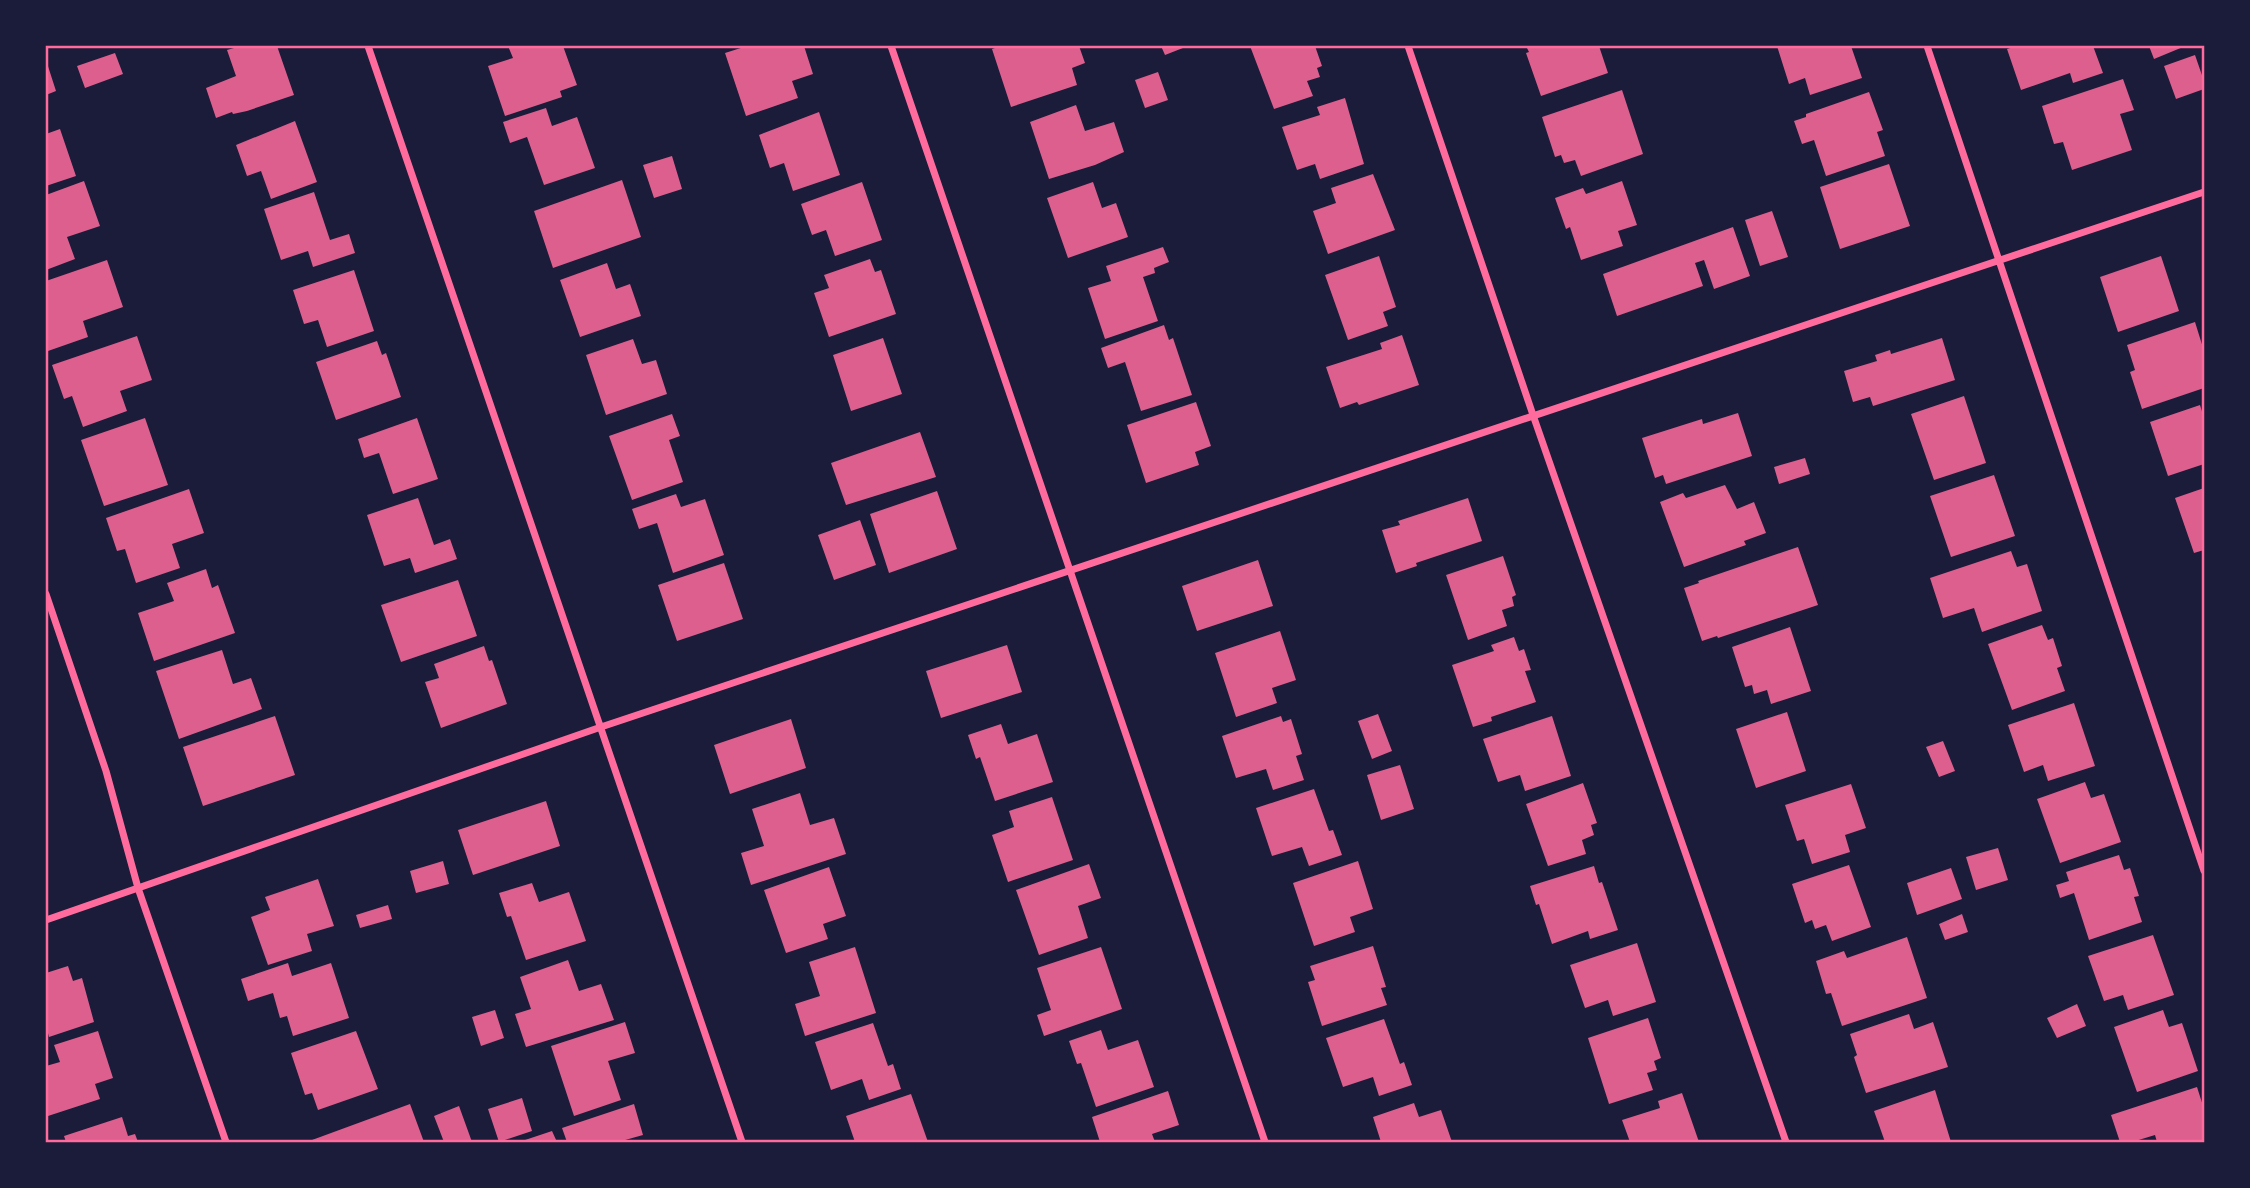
<svg xmlns="http://www.w3.org/2000/svg" width="2250" height="1188" font-family="Quicksand,sans-serif">
	<style>
		.building { fill: #dd5f8e }
		.lines { fill: none; stroke-linecap: round; stroke-linejoin: round }
		.minor { stroke: #ff6b9d; stroke-width: 7 }
		.neatline { fill: none; stroke: #ff6b9d; stroke-width: 2.5 }
	</style>
	<rect width="100%" height="100%" fill="#1b1b3a"/>
	<!-- building -->
	<path class="building" d="M241,46H277L294,95L247,111L233,114L232,112L216,118L206,88L236,76L227,50Z
		M508,46H563L577,85L560,91L562,97L505,116L488,66L513,58Z
		M747,46H804L813,74L792,81L798,98L746,116L725,53Z
		M1001,46H1079L1085,63L1072,68L1077,85L1011,107L992,49Z
		M1161,46H1188L1165,55Z
		M1250,46H1315L1322,66L1317,68L1320,77L1307,81L1313,96L1274,109Z
		M1526,46H1599L1608,73L1541,96L1526,53L1529,52Z
		M1777,46H1851L1862,78L1810,95L1805,78L1789,84Z
		M2017,46H2093L2103,73L2073,83L2070,73L2021,90L2007,49Z
		M2149,46H2183V47L2154,59Z
		M115,53L123,74L85,88L77,66Z
		M2195,55L2204,81V89L2176,99L2164,66Z
		M46,60L56,91L46,95Z
		M1158,72L1168,100L1145,108L1135,80Z
		M2123,79L2134,110L2120,114L2132,150L2072,170L2063,142L2054,144L2042,106Z
		M1622,90L1643,154L1581,176L1575,160L1564,163L1561,155L1555,157L1542,117Z
		M1869,92L1883,130L1877,132L1885,156L1826,176L1814,140L1802,144L1794,121L1806,117V114Z
		M1345,98L1364,164L1320,179L1315,164L1297,170L1282,127L1320,115L1317,107Z
		M1076,105L1085,131L1114,122L1124,152L1095,165L1049,179L1030,122Z
		M546,108L552,126L577,117L595,168L544,185L527,137L510,143L503,122Z
		M819,112L840,175L793,191L784,163L770,168L759,135Z
		M295,121L317,182L271,199L261,171L247,176L236,145Z
		M60,129L76,176L46,186V134Z
		M672,156L682,189L654,198L643,165Z
		M1889,164L1910,226L1840,249L1820,187Z
		M1373,174L1395,230L1328,254L1313,211L1336,203L1331,188Z
		M622,180L641,237L553,268L534,211Z
		M84,181L100,226L67,237L75,259L46,270V195Z
		M1622,181L1637,225L1618,231L1623,246L1581,260L1570,227L1566,229L1555,198L1583,188L1586,194Z
		M862,182L882,240L835,256L826,230L812,235L801,204Z
		M1093,182L1102,208L1116,203L1128,237L1068,258L1047,198Z
		M314,192L330,240L349,234L355,253L313,267L308,251L281,260L264,209Z
		M1772,211L1788,257L1760,266L1745,220Z
		M1733,227L1750,276L1714,289L1704,260L1695,263L1703,286L1617,316L1603,274Z
		M1163,247L1169,262L1154,268L1155,273L1143,277L1158,321L1105,339L1088,288L1111,281L1106,266Z
		M1379,256L1396,307L1383,312L1388,326L1348,340L1325,275Z
		M2161,256L2179,311L2118,332L2100,277Z
		M870,259L875,272L881,270L896,314L829,337L814,293L829,288L824,275Z
		M107,260L123,307L83,321L88,337L48,351L46,344V281Z
		M607,263L616,289L630,284L641,316L580,337L560,280Z
		M354,270L374,331L327,347L318,320L304,324L293,290Z
		M2195,322L2204,351V388L2142,409L2130,372L2135,370L2127,345Z
		M1164,325L1169,340L1173,338L1192,395L1141,411L1125,362L1108,368L1101,348Z
		M1402,335L1419,385L1359,405L1357,402L1340,408L1326,367L1382,349L1380,343Z
		M137,336L152,380L120,391L127,411L83,427L72,396L64,399L52,365Z
		M883,338L902,394L851,411L833,355Z
		M1942,338L1955,380L1873,406L1870,397L1853,402L1844,371L1877,361L1875,355L1890,350L1891,354Z
		M633,339L642,364L656,360L667,394L606,415L586,355Z
		M377,341L382,355L386,353L401,397L336,420L316,362Z
		M1964,396L1986,463L1934,480L1911,414Z
		M1196,402L1211,446L1195,452L1199,465L1146,483L1127,425Z
		M2200,405L2204,418V464L2168,476L2150,422Z
		M1738,413L1752,456L1666,484L1663,475L1655,478L1642,438L1702,419L1703,424Z
		M672,414L680,436L669,440L683,482L632,500L609,436Z
		M145,418L168,485L104,506L81,440Z
		M417,418L438,479L393,494L379,453L364,458L358,439Z
		M920,432L936,477L846,505L831,463Z
		M1805,458L1810,474L1779,484L1774,467Z
		M1994,475L2015,536L1951,557L1930,496Z
		M1725,485L1737,509L1754,502L1766,533L1744,541L1746,545L1684,567L1660,502L1683,493L1686,498Z
		M2204,488V550L2194,553L2175,498Z
		M189,489L204,533L172,544L180,568L136,583L125,549L117,551L106,518Z
		M937,491L957,549L889,573L870,514Z
		M676,494L681,507L705,499L724,555L673,573L657,523L639,529L632,509Z
		M418,498L434,545L450,539L457,559L415,573L410,558L384,566L367,515Z
		M1468,498L1482,541L1416,563L1417,566L1396,573L1382,530L1400,525L1398,521Z
		M860,520L876,565L834,580L818,535Z
		M1798,547L1818,605L1718,638L1717,636L1702,641L1684,588L1699,583L1698,581Z
		M2011,551L2017,567L2027,564L2042,611L1982,632L1974,608L1943,618L1930,578Z
		M1503,556L1516,595L1512,597L1514,606L1502,610L1507,626L1468,640L1446,575Z
		M1258,560L1273,606L1197,631L1182,586Z
		M724,563L743,619L677,641L658,585Z
		M206,569L212,588L218,585L235,633L154,661L138,613L174,601L167,583Z
		M458,580L477,636L401,662L381,605Z
		M2042,625L2048,640L2053,638L2062,666L2057,668L2065,691L2012,710L1988,644Z
		M1790,627L1811,691L1771,704L1767,690L1754,694L1752,685L1745,687L1732,647Z
		M1280,631L1296,680L1272,688L1277,703L1236,717L1215,653Z
		M1514,637L1519,651L1524,649L1531,670L1525,671L1536,702L1491,717L1492,721L1473,727L1452,665L1494,651L1491,645Z
		M1007,645L1022,692L941,718L926,671Z
		M484,646L489,661L492,660L507,704L441,728L425,682L439,678L434,664Z
		M222,650L233,684L251,678L262,709L179,739L156,671Z
		M2074,703L2095,766L2048,781L2043,765L2024,772L2008,725Z
		M1787,712L1806,771L1756,788L1736,729Z
		M1378,714L1392,751L1372,759L1358,721Z
		M275,716L295,775L203,806L183,747Z
		M1281,716L1283,722L1291,719L1302,754L1296,756L1304,780L1273,790L1266,769L1236,778L1222,736Z
		M1552,716L1571,776L1525,791L1520,775L1498,782L1483,739Z
		M791,719L806,768L730,794L714,745Z
		M1001,724L1008,744L1037,734L1053,782L995,801L980,757L976,759L968,735Z
		M1943,741L1955,771L1939,777L1926,747Z
		M1400,765L1414,809L1381,820L1367,775Z
		M2085,782L2091,798L2104,794L2121,842L2060,863L2037,799Z
		M1583,783L1597,823L1591,825L1594,835L1582,840L1586,854L1548,866L1526,804Z
		M1851,784L1866,828L1845,835L1850,852L1812,864L1804,839L1797,841L1785,805Z
		M1314,789L1329,831L1333,830L1342,855L1309,866L1302,847L1272,856L1256,808Z
		M800,793L810,825L834,818L846,854L751,885L741,853L764,846L752,809Z
		M1052,797L1073,860L1008,882L992,835L1014,827L1009,811Z
		M546,801L560,846L473,875L458,830Z
		M1998,848L2008,880L1976,890L1966,857Z
		M2119,855L2124,870L2130,868L2139,896L2134,897L2142,922L2089,940L2074,893L2060,898L2056,885L2069,881L2066,872Z
		M443,861L449,884L416,893L410,871Z
		M1358,861L1373,909L1350,917L1355,932L1314,946L1293,883Z
		M1089,864L1101,898L1078,906L1088,938L1039,955L1016,890Z
		M1849,865L1871,927L1832,941L1826,925L1815,929L1812,920L1805,923L1792,884Z
		M1594,866L1599,883L1602,882L1618,930L1590,939L1588,931L1552,944L1539,904L1536,905L1530,886Z
		M829,867L846,916L823,924L828,939L786,953L764,890Z
		M1951,868L1962,899L1917,915L1907,883Z
		M318,879L334,926L307,934L312,951L268,965L251,917L270,910L265,897Z
		M532,883L539,902L569,892L586,941L526,960L511,916L507,917L499,893Z
		M388,905L392,919L360,928L356,915Z
		M1962,914L1968,932L1945,940L1939,924Z
		M2153,935L2174,995L2128,1010L2123,995L2104,1001L2088,956Z
		M1907,937L1927,998L1842,1026L1831,993L1826,994L1816,961L1844,951L1847,958Z
		M1637,943L1656,1002L1613,1016L1608,1000L1585,1008L1570,965Z
		M1373,946L1386,987L1381,988L1387,1005L1322,1026L1308,982L1315,980L1310,966Z
		M855,947L876,1013L805,1036L795,1004L820,996L809,962Z
		M1101,947L1122,1009L1044,1036L1037,1015L1051,1010L1037,968Z
		M568,960L579,991L601,984L614,1020L526,1047L515,1014L531,1009L520,977Z
		M288,963L292,976L331,963L349,1018L293,1036L287,1016L280,1018L273,993L248,1001L241,979Z
		M68,966L73,981L82,978L94,1022L49,1037L46,1025V973Z
		M2077,1004L2086,1026L2057,1038L2047,1018Z
		M495,1010L504,1038L481,1046L472,1017Z
		M2163,1010L2169,1027L2182,1023L2198,1071L2137,1092L2114,1027Z
		M1909,1014L1914,1029L1933,1022L1948,1067L1866,1093L1854,1057L1857,1055L1850,1034Z
		M1648,1018L1661,1058L1654,1061L1657,1070L1647,1073L1653,1090L1609,1104L1588,1038Z
		M1384,1019L1400,1064L1404,1062L1412,1085L1379,1096L1373,1077L1343,1087L1326,1038Z
		M625,1022L635,1053L608,1061L621,1100L574,1116L551,1046Z
		M873,1023L888,1066L893,1064L901,1089L869,1100L862,1079L831,1090L815,1042Z
		M1101,1030L1108,1050L1138,1040L1154,1087L1096,1107L1081,1063L1077,1064L1069,1041Z
		M98,1031L113,1078L95,1084L100,1099L48,1116L46,1107V1066L60,1062L54,1045Z
		M356,1031L378,1089L318,1110L312,1093L305,1095L291,1053Z
		M2197,1087L2204,1109V1142H2157L2155,1135L2132,1142H2120L2111,1115Z
		M1935,1090L1951,1142H1885L1874,1111Z
		M1168,1091L1179,1125L1152,1134L1155,1142H1100L1092,1117Z
		M1682,1093L1699,1142H1630L1622,1120L1660,1108L1658,1101Z
		M911,1094L928,1142H855L846,1116Z
		M522,1098L532,1131L499,1142L488,1109Z
		M1414,1103L1419,1117L1441,1110L1452,1142H1381L1373,1117Z
		M410,1104L424,1142H313L312,1140Z
		M634,1104L643,1135L618,1142H567L562,1128Z
		M459,1106L472,1142H444L434,1116Z
		M122,1117L128,1136L135,1134L138,1142H66L64,1136Z
		M552,1131L557,1142H525V1140Z"/>
	<g class="lines">
		<!-- minor -->
		<path class="minor" d="M368,46L742,1142
			M891,46L1265,1142
			M1408,46L1533,415L1786,1142
			M1927,46L2204,871
			M46,594L106,771L138,888L226,1142
			M46,920L601,727L2204,192"/>
	</g>
	<!-- border -->
	<rect width="2250" height="1188" fill="none" stroke="#1b1b3a" stroke-width="94"/>
	<rect x="47" y="47" width="2156" height="1094" class="neatline"/>
</svg>
